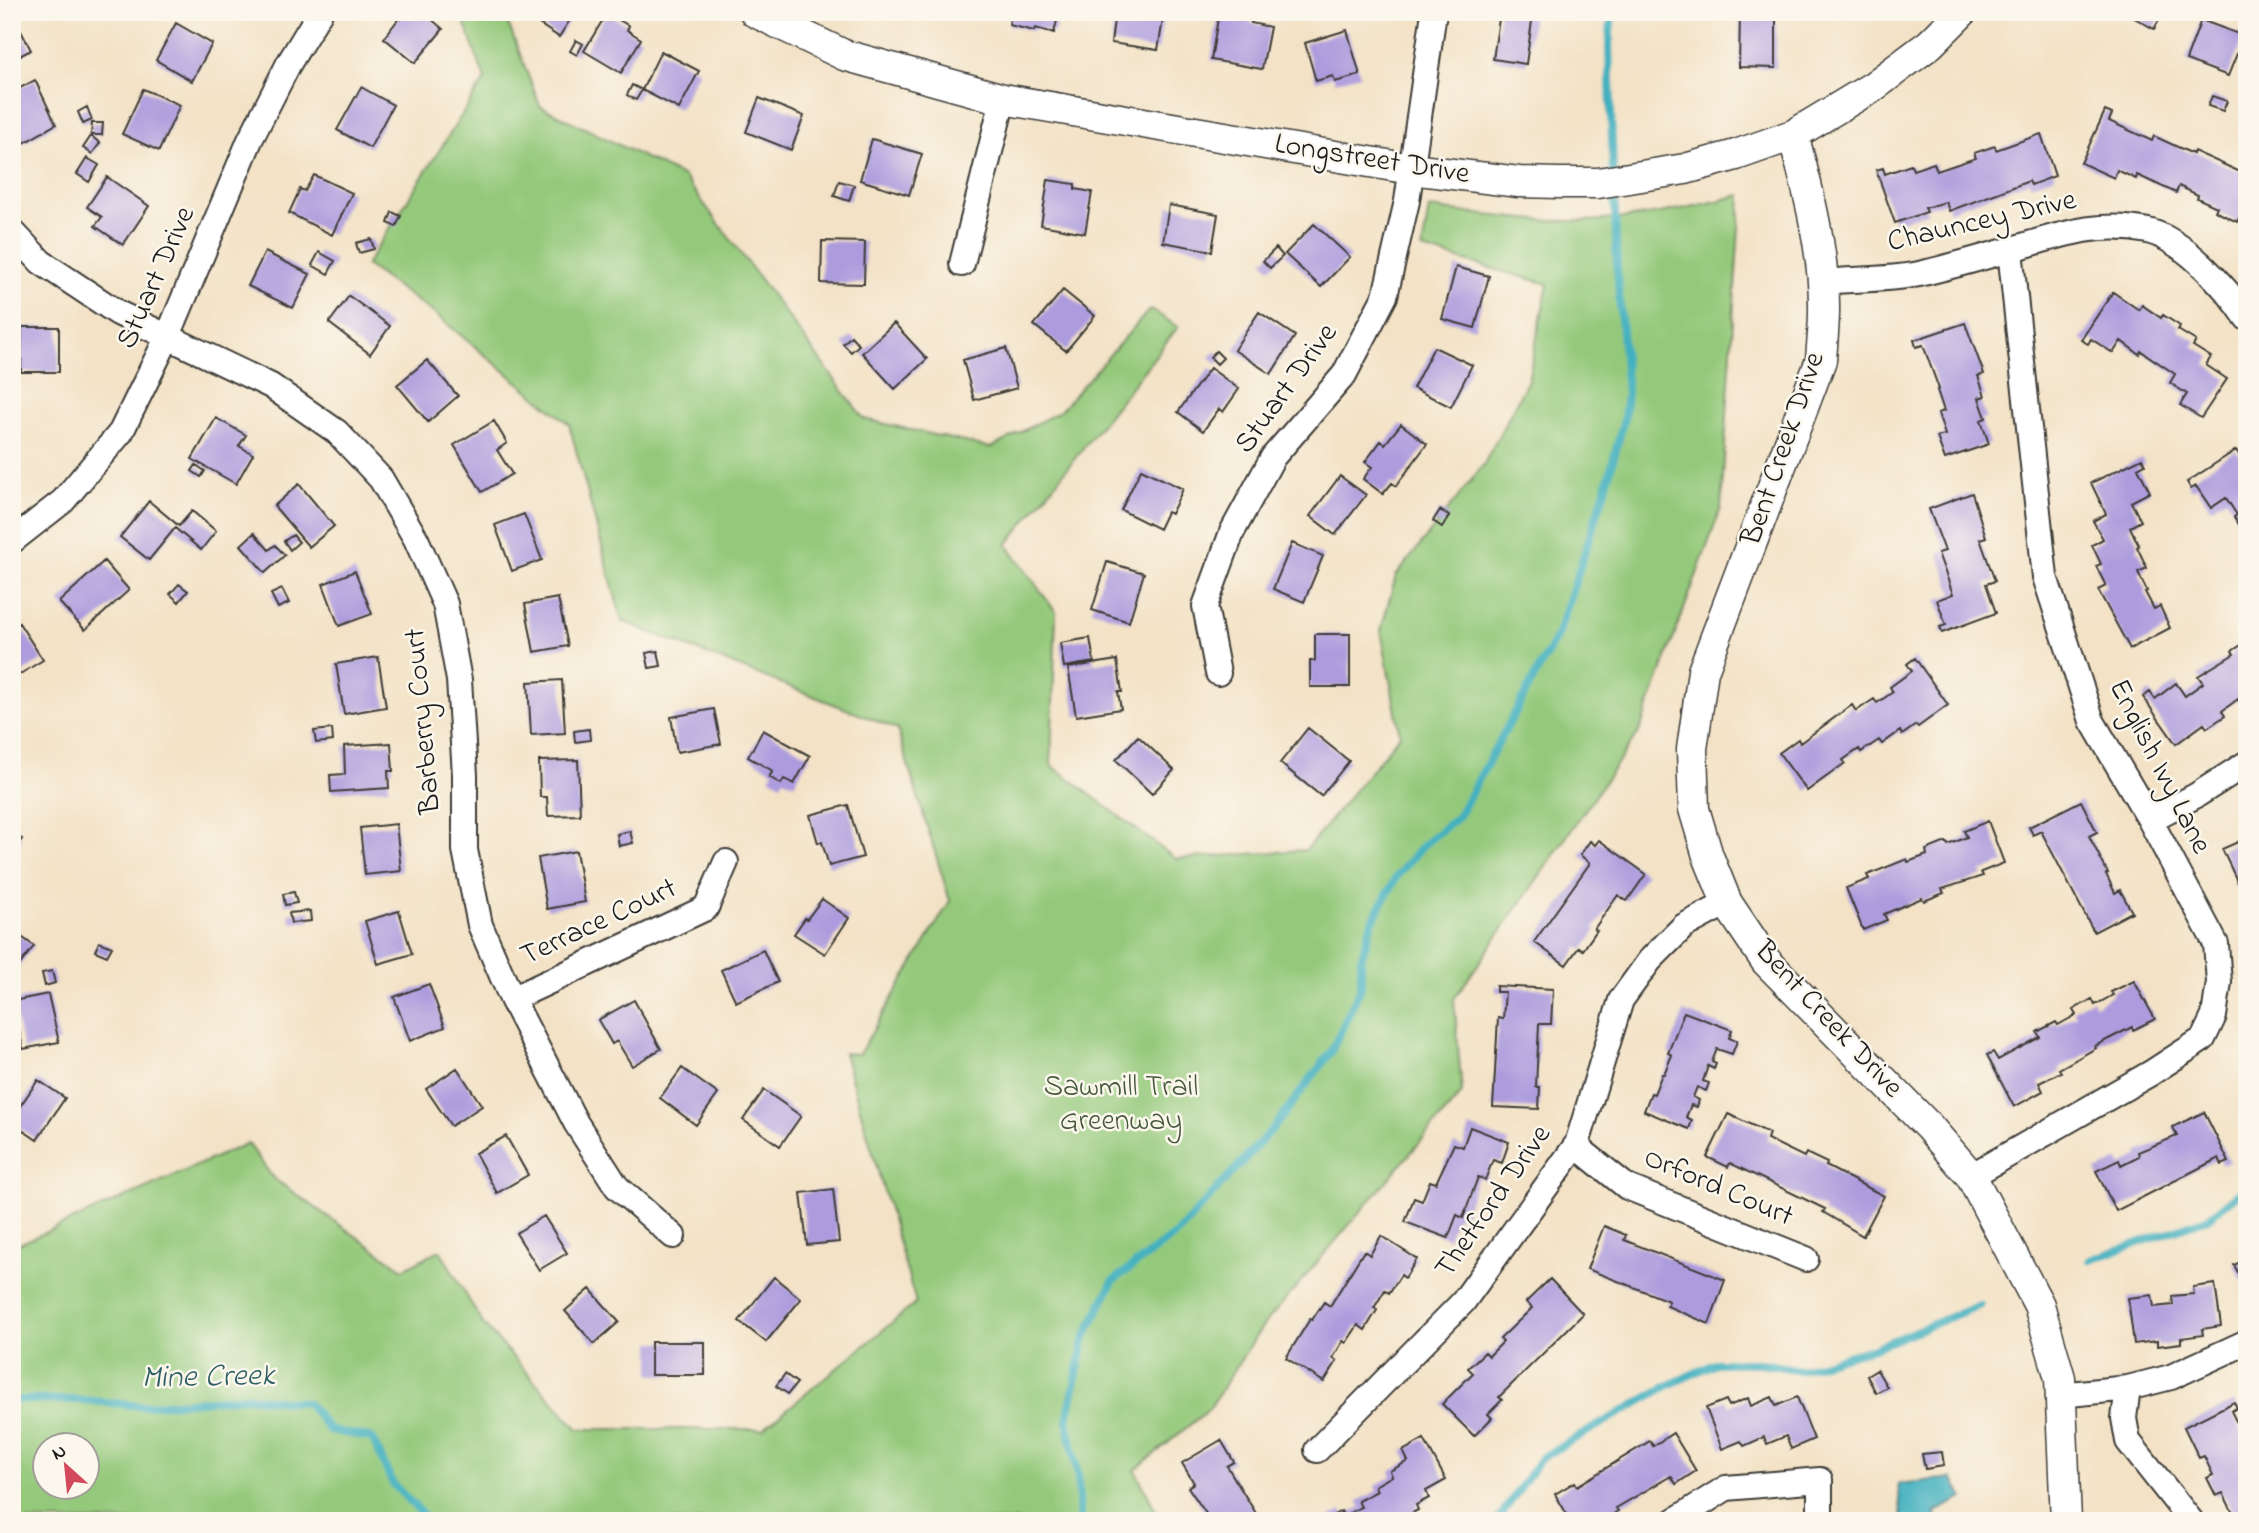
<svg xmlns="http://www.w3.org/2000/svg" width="2259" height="1533" font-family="'Indie Flower',sans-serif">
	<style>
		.green { fill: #94c97b; stroke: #58724c; stroke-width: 2; fill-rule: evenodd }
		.water { fill: #42b0bf; stroke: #2f666e; stroke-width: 2 }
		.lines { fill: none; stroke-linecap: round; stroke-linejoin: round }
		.stream { stroke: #42b0bf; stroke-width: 8 }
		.building { fill: #ad9cdd }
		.minor-casing { stroke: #3c3a36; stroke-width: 28 }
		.tertiary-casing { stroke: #3c3a36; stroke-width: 33 }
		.minor { stroke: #fff; stroke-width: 24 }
		.tertiary { stroke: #fff; stroke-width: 30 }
		.labels { text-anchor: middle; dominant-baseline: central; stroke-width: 5; stroke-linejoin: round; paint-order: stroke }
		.street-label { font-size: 30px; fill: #1c1c1c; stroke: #fbf7ec }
		.park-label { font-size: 30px; fill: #46593d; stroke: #fbf7ec }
		.water-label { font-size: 32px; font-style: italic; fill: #2d5f65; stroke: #fbf7ec }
	</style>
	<rect width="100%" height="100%" fill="#fbf7ec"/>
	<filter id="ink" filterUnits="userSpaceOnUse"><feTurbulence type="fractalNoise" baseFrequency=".0143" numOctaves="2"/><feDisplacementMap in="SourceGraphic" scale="14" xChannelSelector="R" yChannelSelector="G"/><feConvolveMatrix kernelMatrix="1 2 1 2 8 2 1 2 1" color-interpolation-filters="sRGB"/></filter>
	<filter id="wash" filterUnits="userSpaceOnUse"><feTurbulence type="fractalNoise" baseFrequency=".00686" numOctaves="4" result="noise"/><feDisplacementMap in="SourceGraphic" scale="28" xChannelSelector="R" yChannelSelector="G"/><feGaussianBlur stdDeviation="1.57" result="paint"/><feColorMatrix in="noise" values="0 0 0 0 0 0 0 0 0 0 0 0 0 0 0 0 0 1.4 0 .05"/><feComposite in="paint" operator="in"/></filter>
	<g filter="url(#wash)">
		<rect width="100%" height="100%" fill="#f3e2c6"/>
		<!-- green -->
		<path class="green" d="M452,12H514L508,23L540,106L684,177L864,419L991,448L1060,411L1150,309L1178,327L1007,545L1056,612L1051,765L1176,859L1306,850L1400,735L1381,630L1396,576L1484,464L1528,380L1548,284L1422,249L1429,208C1494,216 1559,226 1624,218C1663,214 1702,205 1741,195L1721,508L1639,732L1454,999L1462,1093L1262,1327L1209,1409L1135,1470L1161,1521H12V1247L248,1143L273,1178L403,1269L440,1250L483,1324L578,1429H763L916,1303L844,1053L859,1054L950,901L897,729L622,621L569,424L435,314L366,265L485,79L464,22ZM46,1446H88V1488H46Z"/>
		<!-- water -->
		<path class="water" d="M1952,1478L1963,1498L1935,1512L1936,1521H1902L1898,1484Z"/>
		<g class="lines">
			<!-- stream -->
			<path class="stream" d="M1612,12L1609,45L1613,174
				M2090,1260L2207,1219L2247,1187
				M12,1400H83L142,1406L245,1397L308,1403L329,1430L372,1438L393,1484L429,1521
				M1080,1521L1078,1475L1067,1420L1085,1337L1113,1281L1176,1234L1275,1126L1331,1052L1361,987V959L1372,922L1397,876L1423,845L1458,817L1558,634L1607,484L1624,419L1627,394L1617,269L1614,186
				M1497,1521L1541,1458L1669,1385L1716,1363H1761L1800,1370L1874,1348L1980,1305"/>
		</g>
		<g id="blocks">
			<!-- building -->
			<path class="building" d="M407,12H423L443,29L415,63L384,38L400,17L401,19Z
				M521,12H575L559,37Z
				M1011,12H1059L1054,33L1035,28L1034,31L1009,25Z
				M1115,12L1164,13L1158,50L1111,43Z
				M1219,12H1252L1251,23L1270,27L1262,69L1211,60Z
				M1500,12L1533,14L1526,64L1493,59Z
				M1740,12H1776V68L1739,67Z
				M2124,12H2164L2154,29Z
				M607,13L629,26L627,30L641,39L621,73L584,51Z
				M12,14L31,50L12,60Z
				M2201,20L2244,36L2228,76L2186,60Z
				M176,23L212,44L192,81L156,60Z
				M1347,30L1360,75L1335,82L1333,76L1316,81L1305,43Z
				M576,40L583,44L577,55L570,51Z
				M661,51L699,71L679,109L642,90Z
				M35,80L56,124L24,143L12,120V92Z
				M632,85L642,90L636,100L627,95Z
				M361,87L393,105L370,148L337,130Z
				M143,89L180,105L159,151L122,134Z
				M2212,96L2227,101L2223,111L2208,106Z
				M759,98L804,116L791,150L746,132Z
				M87,107L92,120L83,124L78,112Z
				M2105,111L2112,114L2109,121L2152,141L2154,136L2193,154L2194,151L2247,175V201L2237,222L2215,211L2217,207L2197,198L2198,195L2179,186L2176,193L2137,175L2136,179L2117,170L2114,178L2081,163Z
				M92,123H103L102,135H91Z
				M2041,134L2055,176L2031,185L2029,181L1949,211L1946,202L1925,208L1927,212L1895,223L1876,170L1883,168L1885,174L1911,165L1913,170L1934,163L1937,171L1976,158L1974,153L1995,146L1996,150Z
				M91,136L100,143L92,154L83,148Z
				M872,139L922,154L909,195L860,180Z
				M87,158L99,165L89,182L77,174Z
				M314,175L352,193L332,235L289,213L300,189L305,191Z
				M107,177L149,206L123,245L95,226L102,217L87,207Z
				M1048,180L1075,184V189L1092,192L1085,233L1041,225Z
				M839,181L854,185L849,201L834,196Z
				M1169,205L1218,214L1212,251L1163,242Z
				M392,212L401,216L396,227L388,223Z
				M1314,224L1350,257L1321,287L1285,254Z
				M371,239L374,249L359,253L356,243Z
				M822,241L865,242L864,284L821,283Z
				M1276,248L1283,256L1270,268L1263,261Z
				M265,252L310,274L293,308L248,286Z
				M319,252L335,261L328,274L312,265Z
				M1456,267L1489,276L1475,328L1442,319Z
				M1063,290L1095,316L1066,351L1034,325Z
				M2113,292L2139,310L2142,305L2161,318L2163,315L2180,326L2178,330L2196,341L2193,346L2211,357L2206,365L2227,379L2201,418L2180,405L2187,394L2170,383L2175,374L2141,351L2139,354L2121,341L2113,353L2091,339L2088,344L2081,340Z
				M349,296L390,326L370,354L329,323Z
				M1259,312L1295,336L1271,374L1234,350Z
				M894,323L927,359L895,389L862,353Z
				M1965,323L1984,374L1978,376L1985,396L1979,398L1986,418L1981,420L1989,444L1945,459L1937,437L1945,435L1938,413L1944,411L1937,390L1939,389L1923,345L1916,347L1914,340Z
				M22,327H59V372H21Z
				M851,336L859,345L851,352L843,344Z
				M1434,347L1472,365L1451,407L1413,388Z
				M1006,348L1017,388L974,400L963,360Z
				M1216,351L1223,358L1217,364L1210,357Z
				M427,360L458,396L428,422L397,385Z
				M1210,368L1239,389L1223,412L1219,409L1203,431L1178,412Z
				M216,418L246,435L239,446L253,454L236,484L192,459Z
				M494,421L507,443L497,450L512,474L482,492L454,445Z
				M1401,424L1427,444L1396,486L1392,483L1383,494L1363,479L1372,467L1365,462L1381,441L1385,444Z
				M2236,450L2247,466V546L2242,538L2246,535L2234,517L2237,515L2226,498L2211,508L2196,486L2191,489L2187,482Z
				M2142,458L2145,464L2138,468L2150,492L2131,502L2141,521L2130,527L2139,546L2137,547L2147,568L2138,572L2147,591L2145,592L2154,609L2160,606L2170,628L2130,649L2098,590L2106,586L2096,566L2101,564L2092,545L2103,539L2093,521L2106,514L2091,483Z
				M196,465L205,471L201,477L192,471Z
				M1141,469L1183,489L1171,514L1167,512L1159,529L1121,510Z
				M1340,476L1366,495L1335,535L1310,516Z
				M299,484L334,526L309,547L274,506Z
				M1972,493L1986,537L1980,539L1995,581L1986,584L1996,613L1942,633L1940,627L1946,625L1937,600L1953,594L1938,553L1945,551L1929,509Z
				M149,501L179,526L192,511L216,531L201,550L175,528L149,560L120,537Z
				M1440,510L1449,516L1442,527L1433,521Z
				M524,514L542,560L512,571L495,525Z
				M254,533L269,550L275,545L285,555L265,573L241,545Z
				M293,535L299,542L290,550L284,541Z
				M1292,543L1323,556L1304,602L1273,589Z
				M104,561L129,590L85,630L59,602Z
				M1107,562L1144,573L1129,622L1092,610Z
				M355,571L372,614L339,626L323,584Z
				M179,584L188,591L179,602L170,594Z
				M282,589L289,603L278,608L271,594Z
				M558,598L568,646L534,652L525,604Z
				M19,623L43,660L12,679V628Z
				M1315,634H1350V687H1310V661H1315Z
				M1090,638L1094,662L1064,667L1060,643Z
				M2247,641V698L2240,703L2238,699L2222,711L2225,716L2207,728L2204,724L2176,744L2143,697L2150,692L2155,699L2176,683L2185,696L2203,683L2198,676L2234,654L2232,651Z
				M658,651L661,666L649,668L646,653Z
				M378,657L386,707L344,714L336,664Z
				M1915,658L1948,705L1918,727L1916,725L1902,735L1900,731L1882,744L1879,740L1861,752L1859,749L1843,760L1845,763L1807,791L1779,753L1798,739L1800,743L1852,705L1856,711L1874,699L1877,703L1893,692L1890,687L1912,671L1907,664Z
				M1117,660L1122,692H1118L1121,709L1076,716L1068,668Z
				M562,680L565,733L531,735L528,682Z
				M714,709L721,744L677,752L671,717Z
				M1308,728L1349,761L1321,796L1280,763Z
				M332,729L333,741L316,743L314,731Z
				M589,729L590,740L575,742L574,731Z
				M763,730L810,756L794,784L784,779L781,784L769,777L773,771L748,757Z
				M1138,736L1174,770L1152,794L1116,760Z
				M391,743L393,771H388L389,788L331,792L330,775L345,774L344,746Z
				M578,760L580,815L548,816L547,797H540L539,761Z
				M2081,801L2097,832L2089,836L2108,873L2106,874L2115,893L2120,890L2132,912L2094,932L2041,831L2033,835L2029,827Z
				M848,805L863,857L829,866L822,842L818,843L810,815Z
				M1988,821L2004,863L1981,872L1983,876L1942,889L1944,893L1924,901L1922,898L1884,914L1887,920L1863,930L1846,888L1869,879L1867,875L1907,859L1908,862L1927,855L1926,850L1946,842L1948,845L1967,837L1964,831Z
				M396,824L401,871L365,875L360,828Z
				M630,831L633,843L619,846L617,834Z
				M12,833L22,839L12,854Z
				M2247,838V902L2222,849Z
				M1599,840L1646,874L1627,901L1618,895L1594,929L1597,930L1583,950L1579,947L1566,965L1534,942L1590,863L1580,855L1590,841L1595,845Z
				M576,851L585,902L547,909L538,858Z
				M294,892L297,903L285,905L283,894Z
				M822,899L849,918L825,954L794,934L805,918L807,919Z
				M310,911L311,921L291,923L289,913Z
				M399,911L412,954L378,964L365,921Z
				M12,930L34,946L15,971L12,969Z
				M99,942L112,947L107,956L95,951Z
				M763,950L778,982L736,1002L721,970Z
				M52,971L55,983L45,986L42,973Z
				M2134,981L2155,1019L2133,1030L2132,1027L2095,1046L2096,1048L2059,1069L2061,1072L2039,1083L2043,1091L2014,1107L1987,1055L1993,1052L1998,1060L2040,1037L2037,1032L2056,1022L2058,1025L2076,1015L2073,1010L2092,999L2095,1005L2113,995L2111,992Z
				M429,984L445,1027L410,1041L394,997Z
				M1496,986L1553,989L1551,1024H1539L1536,1087H1540L1539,1109L1493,1107L1498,1018L1503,1019L1505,992H1496Z
				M48,994L59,1042L23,1049L13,1001Z
				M634,1000L661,1049L632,1066L617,1041L612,1044L598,1020Z
				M1684,1012L1732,1030L1729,1038L1737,1041L1732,1054L1717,1049L1712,1062L1716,1064L1714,1069L1708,1066L1703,1081L1709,1083L1706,1091L1697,1087L1693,1097L1699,1100L1697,1107L1691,1105L1686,1117L1692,1120L1689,1129L1644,1111L1651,1093L1654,1094L1662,1074H1664L1672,1055L1668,1053Z
				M457,1068L482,1106L451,1126L426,1089Z
				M682,1068L718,1094L696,1125L660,1098Z
				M38,1080L65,1098L37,1140L12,1123V1118Z
				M764,1090L801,1116L780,1146L743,1120Z
				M2204,1112L2229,1162L2222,1165L2219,1158L2116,1211L2096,1171L2119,1160L2121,1165L2139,1156L2138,1152L2177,1136L2173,1127Z
				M1728,1114L1769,1133L1767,1139L1804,1157L1806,1153L1827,1163L1826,1166L1884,1196L1863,1236L1823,1212L1825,1209L1730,1163L1728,1167L1707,1157Z
				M1470,1127L1509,1142L1502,1163L1493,1160L1485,1180L1478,1177L1463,1218L1457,1215L1448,1238L1405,1222L1414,1198L1422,1201L1430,1181L1436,1183L1454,1144L1463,1147Z
				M506,1136L528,1175L497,1193L475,1153Z
				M833,1189L839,1242L807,1245L801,1193Z
				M544,1216L567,1253L539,1270L516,1233Z
				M1604,1226L1626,1235L1624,1240L1725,1280L1709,1324L1667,1306L1669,1301L1587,1269Z
				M1381,1236L1417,1259L1405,1278L1401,1275L1389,1293L1385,1290L1374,1308L1377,1310L1365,1330L1358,1325L1346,1343L1343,1341L1333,1358L1337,1361L1324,1382L1286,1358L1310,1319L1312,1320L1324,1302L1330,1306L1364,1251L1370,1255Z
				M2247,1259V1289L2234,1265Z
				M774,1277L801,1299L766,1342L739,1321Z
				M1550,1279L1583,1314L1499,1397L1502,1400L1488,1414L1492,1418L1474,1436L1442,1404L1473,1373L1468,1368L1485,1352L1489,1356L1503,1342L1500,1339L1532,1308L1526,1302Z
				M2215,1284L2221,1326L2202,1329L2203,1335L2181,1338V1343L2157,1346V1341L2134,1344L2128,1298L2152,1295L2154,1307L2173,1305L2172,1296L2194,1294L2193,1287Z
				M590,1289L619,1322L594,1344L565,1311Z
				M651,1342H705V1375H651Z
				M1877,1370L1887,1387L1876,1393L1867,1376Z
				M785,1374L797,1383L788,1394L776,1386Z
				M1772,1397L1776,1406L1797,1397L1814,1439L1791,1449L1786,1436L1767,1444L1764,1437L1744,1446L1741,1441L1722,1449L1706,1408L1726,1400L1729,1406L1748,1398L1751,1406Z
				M2234,1402L2237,1408L2231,1411L2247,1443V1518L2241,1521H2237L2223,1493L2216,1496L2207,1478L2213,1475L2204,1456L2199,1458L2184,1427Z
				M1673,1433L1696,1471L1676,1484L1671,1476L1616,1508L1618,1511L1601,1521H1571L1555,1494L1575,1482L1577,1486L1650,1441L1653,1446Z
				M1424,1439L1446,1480L1426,1491L1429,1498L1416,1505L1418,1510L1401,1519L1402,1521H1323L1341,1511L1344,1516L1361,1507L1358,1501L1377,1491L1375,1486L1392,1476L1390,1471L1408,1461L1403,1451Z
				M1221,1440L1234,1462L1227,1466L1260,1520L1265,1516L1268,1521H1211L1188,1487L1194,1483L1182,1463Z
				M1942,1452L1944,1466L1925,1469L1922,1454Z"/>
		</g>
	</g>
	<g filter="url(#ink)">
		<use href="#blocks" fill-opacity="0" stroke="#3c3a36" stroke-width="2"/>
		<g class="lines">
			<defs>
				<path id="minor" d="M12,231L41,262L118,313L271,386L337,432L381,479L416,539L445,604L459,680L465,775V850L480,925L512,999L576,1123L617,1187L673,1236
					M962,264L1003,99
					M1823,282C1854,279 1888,280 1919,274C1950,267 1981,258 2012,249C2058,236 2098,220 2148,231C2184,240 2227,288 2247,318
					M12,541L63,501L121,432L168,336L250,140L289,63L320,12
					M1218,673L1205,606L1232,532L1273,457L1344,375L1385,296L1407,201L1434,12
					M2150,820L2197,795L2247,763
					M512,999L706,908L726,862
					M1576,1146L1627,1187L1806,1259
					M1971,1176L2151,1073L2203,1039L2214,1016L2219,982L2216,944L2150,820L2092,721L2045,577L2010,250
					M2128,1388L2124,1418L2128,1441L2191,1521
					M2060,1395L2128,1388L2171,1377L2247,1342
					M1317,1450L1463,1302L1577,1144L1621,1000L1650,960L1684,926L1727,903
					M1674,1521L1726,1488L1820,1480V1521"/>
				<path id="tertiary" d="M755,12L844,55L1003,99L1411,169L1519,182L1559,183H1598L1685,169L1736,155L1793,135L1874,86L1930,44L1962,12
					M1793,135C1808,188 1825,255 1824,311C1824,327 1822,344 1821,360L1703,671L1692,749L1694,809L1708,856L1727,903L1766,961L1929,1127L1971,1176L2039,1305L2060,1378L2066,1521"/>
			</defs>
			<!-- minor casing -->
			<use href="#minor" class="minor-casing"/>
			<!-- tertiary casing -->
			<use href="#tertiary" class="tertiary-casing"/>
			<!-- minor -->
			<use href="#minor" class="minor"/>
			<!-- tertiary -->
			<use href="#tertiary" class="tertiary"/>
		</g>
	</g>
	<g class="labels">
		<!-- street labels -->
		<g class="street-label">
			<text transform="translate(1372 160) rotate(9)">Longstreet Drive</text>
			<text transform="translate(1982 222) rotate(-13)">Chauncey Drive</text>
			<text transform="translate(157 278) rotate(-66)">Stuart Drive</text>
			<text transform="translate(1287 389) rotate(-54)">Stuart Drive</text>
			<text transform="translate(1784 449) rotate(-71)">Bent Creek Drive</text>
			<text transform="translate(424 721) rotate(-95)">Barberry Court</text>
			<text transform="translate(2159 767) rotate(63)">English Ivy Lane</text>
			<text transform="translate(599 923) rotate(-25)">Terrace Court</text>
			<text transform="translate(1828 1020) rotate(47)">Bent Creek Drive</text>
			<text transform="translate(1718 1188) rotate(23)">Orford Court</text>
			<text transform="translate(1494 1202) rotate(-55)">Thetford Drive</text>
		</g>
		<!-- park labels -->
		<g class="park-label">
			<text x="1121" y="1088">Sawmill Trail<tspan x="1121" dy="34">Greenway</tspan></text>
		</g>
		<!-- water labels -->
		<g class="water-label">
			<text transform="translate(208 1378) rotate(-1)">Mine Creek</text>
		</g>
	</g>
	<!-- margin -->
	<rect width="2259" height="1533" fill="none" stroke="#fbf7ec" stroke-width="42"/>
	<!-- north arrow -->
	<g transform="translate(66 1466) rotate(333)"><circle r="33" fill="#fbf7ec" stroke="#a29f99" stroke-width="2"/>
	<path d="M0-5L12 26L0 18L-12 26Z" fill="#d1495b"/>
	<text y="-10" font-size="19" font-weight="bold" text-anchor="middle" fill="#1c1c1c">N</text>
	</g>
</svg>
